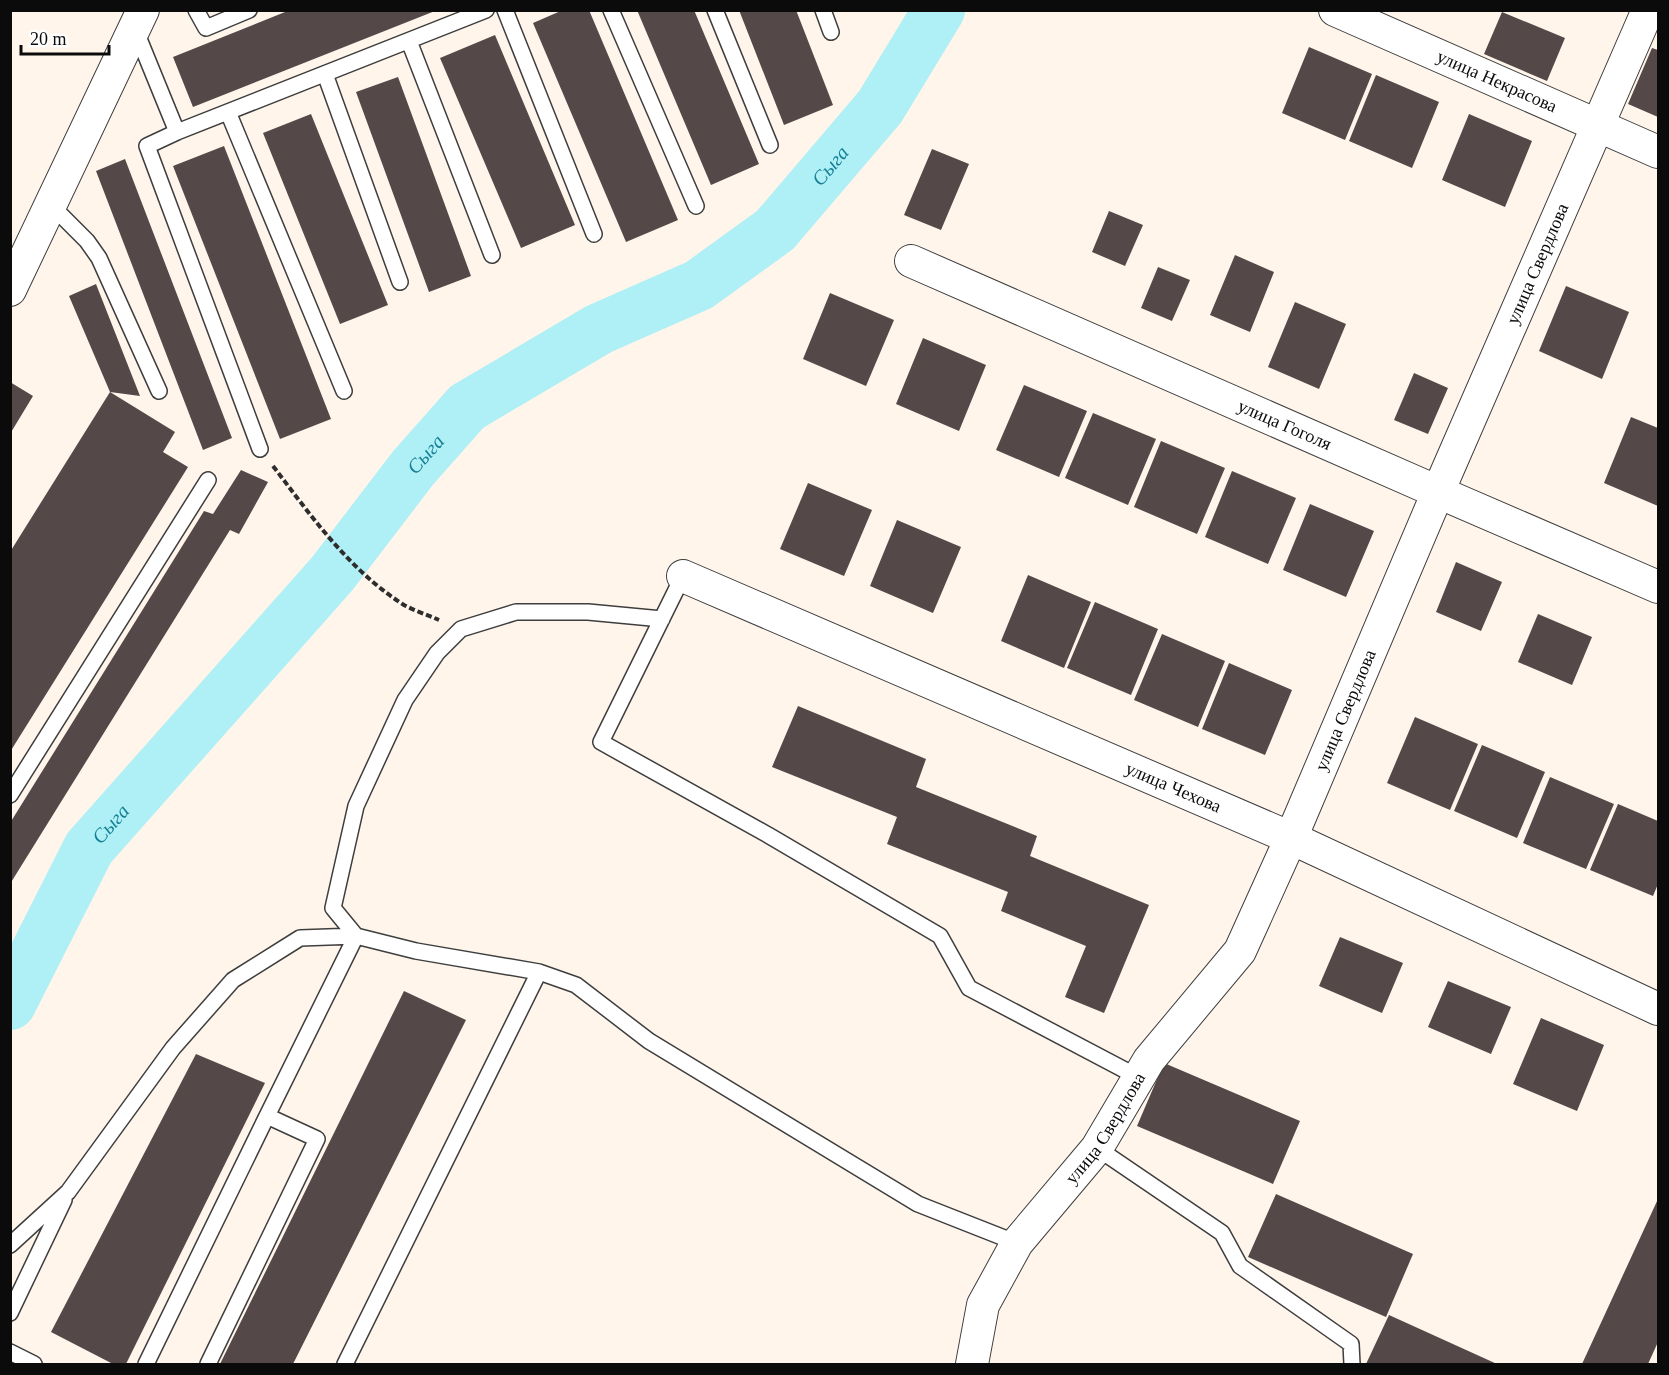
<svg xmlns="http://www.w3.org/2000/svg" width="1669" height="1375" font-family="'Times New Roman',serif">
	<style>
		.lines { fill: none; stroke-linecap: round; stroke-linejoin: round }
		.river { stroke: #afeff6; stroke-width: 52 }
		.building { fill: #544948 }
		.lane-casing { stroke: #3e3e3e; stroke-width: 18 }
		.street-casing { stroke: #3e3e3e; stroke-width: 34 }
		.path { stroke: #2d2d2d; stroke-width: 4; stroke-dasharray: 6 3; stroke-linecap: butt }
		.lane { stroke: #fff; stroke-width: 15 }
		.street { stroke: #fff; stroke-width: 32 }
		.labels { text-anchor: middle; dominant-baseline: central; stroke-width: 6; stroke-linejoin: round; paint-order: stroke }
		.street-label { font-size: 18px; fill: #0b0b0b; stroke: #fff }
		.water-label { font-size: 20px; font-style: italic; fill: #168195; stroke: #fff }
	</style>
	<rect width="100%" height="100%" fill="#fff5ea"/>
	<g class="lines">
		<!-- river -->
		<path class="river" id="s1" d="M10,1004L89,848L332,574L413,468L467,407L599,329L699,285L775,230L880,107L939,10"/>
	</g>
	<!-- building -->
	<path class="building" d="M290,10H435V11L193,107L173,57Z
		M563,10H589L678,220L626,242L533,23Z
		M637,10H694L759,164L711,185Z
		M739,10H796L833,105L784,125Z
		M1502,12L1565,38L1547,81L1484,54Z
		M495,35L575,225L521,248L440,58Z
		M1309,47L1372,74L1345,140L1282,113Z
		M1652,48L1658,50V117L1628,104Z
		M1376,75L1439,102L1412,168L1349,141Z
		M398,77L471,276L429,292L356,92Z
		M311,114L388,305L340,324L263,133Z
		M1469,114L1532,141L1505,207L1442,180Z
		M224,146L331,419L280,439L173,166Z
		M932,149L969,164L941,230L904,215Z
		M125,159L232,438L203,450L96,171Z
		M1109,211L1143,225L1125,266L1092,252Z
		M1235,255L1274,272L1250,332L1210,315Z
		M1158,267L1190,280L1172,321L1141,308Z
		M96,284L140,396L110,392L175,432L163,452L188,467L10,752V552L110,392L69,296Z
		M1566,286L1629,312L1602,379L1539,351Z
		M830,293L894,320L866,386L803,359Z
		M1295,302L1346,324L1319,389L1268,367Z
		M923,338L986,365L959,431L896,404Z
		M1414,373L1448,388L1428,434L1394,420Z
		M10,382L33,396L10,434Z
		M1024,385L1087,411L1059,477L996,450Z
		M1093,413L1156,439L1128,505L1065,478Z
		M1631,417L1658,428V506L1604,483Z
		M1161,441L1225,468L1197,534L1134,507Z
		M241,470L268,482L239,534L230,530L10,884V823L204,511L213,514Z
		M1232,471L1296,498L1268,564L1205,537Z
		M808,483L872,510L844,576L780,549Z
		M1310,504L1374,531L1346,597L1283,570Z
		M897,520L961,547L933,613L870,586Z
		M1456,562L1502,582L1481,631L1436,612Z
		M1028,575L1091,602L1064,668L1001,641Z
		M1095,602L1158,629L1131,695L1067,668Z
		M1538,614L1592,637L1572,685L1518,662Z
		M1162,634L1225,661L1198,727L1134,700Z
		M1229,663L1292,690L1265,755L1202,729Z
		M798,706L926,759L916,787L1037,836L1030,856L1149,905L1104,1013L1065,997L1086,946L1001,911L1008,892L887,844L897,817L772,767Z
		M1415,717L1478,744L1450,810L1387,783Z
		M1482,745L1545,772L1517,838L1454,811Z
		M1550,777L1614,804L1586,869L1523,843Z
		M1618,804L1658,821V884L1653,896L1590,870Z
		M1340,937L1403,963L1382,1013L1319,986Z
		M1448,981L1511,1007L1491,1054L1428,1027Z
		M404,991L466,1020L293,1364H220Z
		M1541,1018L1604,1045L1577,1111L1513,1084Z
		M196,1054L265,1083L126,1364H113L51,1332Z
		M1164,1063L1300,1121L1273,1184L1137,1126Z
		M1276,1194L1413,1254L1386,1317L1248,1257Z
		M1658,1199V1342L1648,1364H1582Z
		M1389,1315L1497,1364H1366Z"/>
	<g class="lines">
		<defs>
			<path id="lane" d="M196,10L206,28L249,10
				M505,10L594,234
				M611,10L696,206
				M715,10L770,145
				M823,10L831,32
				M135,29L177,132L147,146L260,449
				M409,41L492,255
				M325,74L400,282
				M228,112L344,391
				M177,132L486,10
				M51,205L87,241L99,258L159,391
				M683,576L601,742L768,835L940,936L969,988L1138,1077
				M10,795L208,480
				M1097,1148L1222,1233L1240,1266L1351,1344L1352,1364
				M10,1245L68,1192L173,1048L233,980L300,938L356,936L416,951L539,972L576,985L649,1041L918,1204L1017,1243
				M10,1313L64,1200
				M10,1352L34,1364
				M146,1364L267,1116
				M208,1364L317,1139L267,1116L356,936L333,908L356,806L405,700L437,653L461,629L516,612H588L662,619
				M345,1364L539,972"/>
			<g id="street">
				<path id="s2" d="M1335,10L1658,152"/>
				<path id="s3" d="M911,261L1438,492L1658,587"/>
				<path d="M10,290L143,10"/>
				<path id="s4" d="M683,576L1291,838L1658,1009"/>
				<path id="s5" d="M972,1364L983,1305L1017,1243L1097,1148L1149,1060L1240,951L1291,838L1438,492L1648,10"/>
			</g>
		</defs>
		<!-- lane casing -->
		<use href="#lane" class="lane-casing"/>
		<!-- street casing -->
		<use href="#street" class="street-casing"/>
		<!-- path -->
		<path class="path" d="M273,466C312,517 349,570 404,605C415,611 428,615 439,620"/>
		<!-- lane -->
		<use href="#lane" class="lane"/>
		<!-- street -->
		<use href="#street" class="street"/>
	</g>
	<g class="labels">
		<!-- street labels -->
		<g class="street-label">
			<text stroke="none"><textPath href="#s2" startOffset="177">улица Некрасова</textPath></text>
			<text stroke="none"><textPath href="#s5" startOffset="1248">улица Свердлова</textPath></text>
			<text stroke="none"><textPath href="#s3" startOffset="408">улица Гоголя</textPath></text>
			<text stroke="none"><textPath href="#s5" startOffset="762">улица Свердлова</textPath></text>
			<text stroke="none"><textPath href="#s4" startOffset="534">улица Чехова</textPath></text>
			<text stroke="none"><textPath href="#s5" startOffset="276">улица Свердлова</textPath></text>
		</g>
		<!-- water labels -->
		<g class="water-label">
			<text stroke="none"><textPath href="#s1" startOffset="1197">Сыга</textPath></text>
			<text stroke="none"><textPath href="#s1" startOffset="693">Сыга</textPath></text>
			<text stroke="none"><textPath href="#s1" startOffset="207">Сыга</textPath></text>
		</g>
	</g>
	<!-- border -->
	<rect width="1669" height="1375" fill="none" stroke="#0b0b0b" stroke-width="24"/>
	<!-- scale -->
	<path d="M21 45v9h88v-9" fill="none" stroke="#0b0b0b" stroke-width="3"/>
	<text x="30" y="45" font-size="18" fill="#0b0b0b" stroke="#ffffff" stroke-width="4.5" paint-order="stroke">20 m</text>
</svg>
